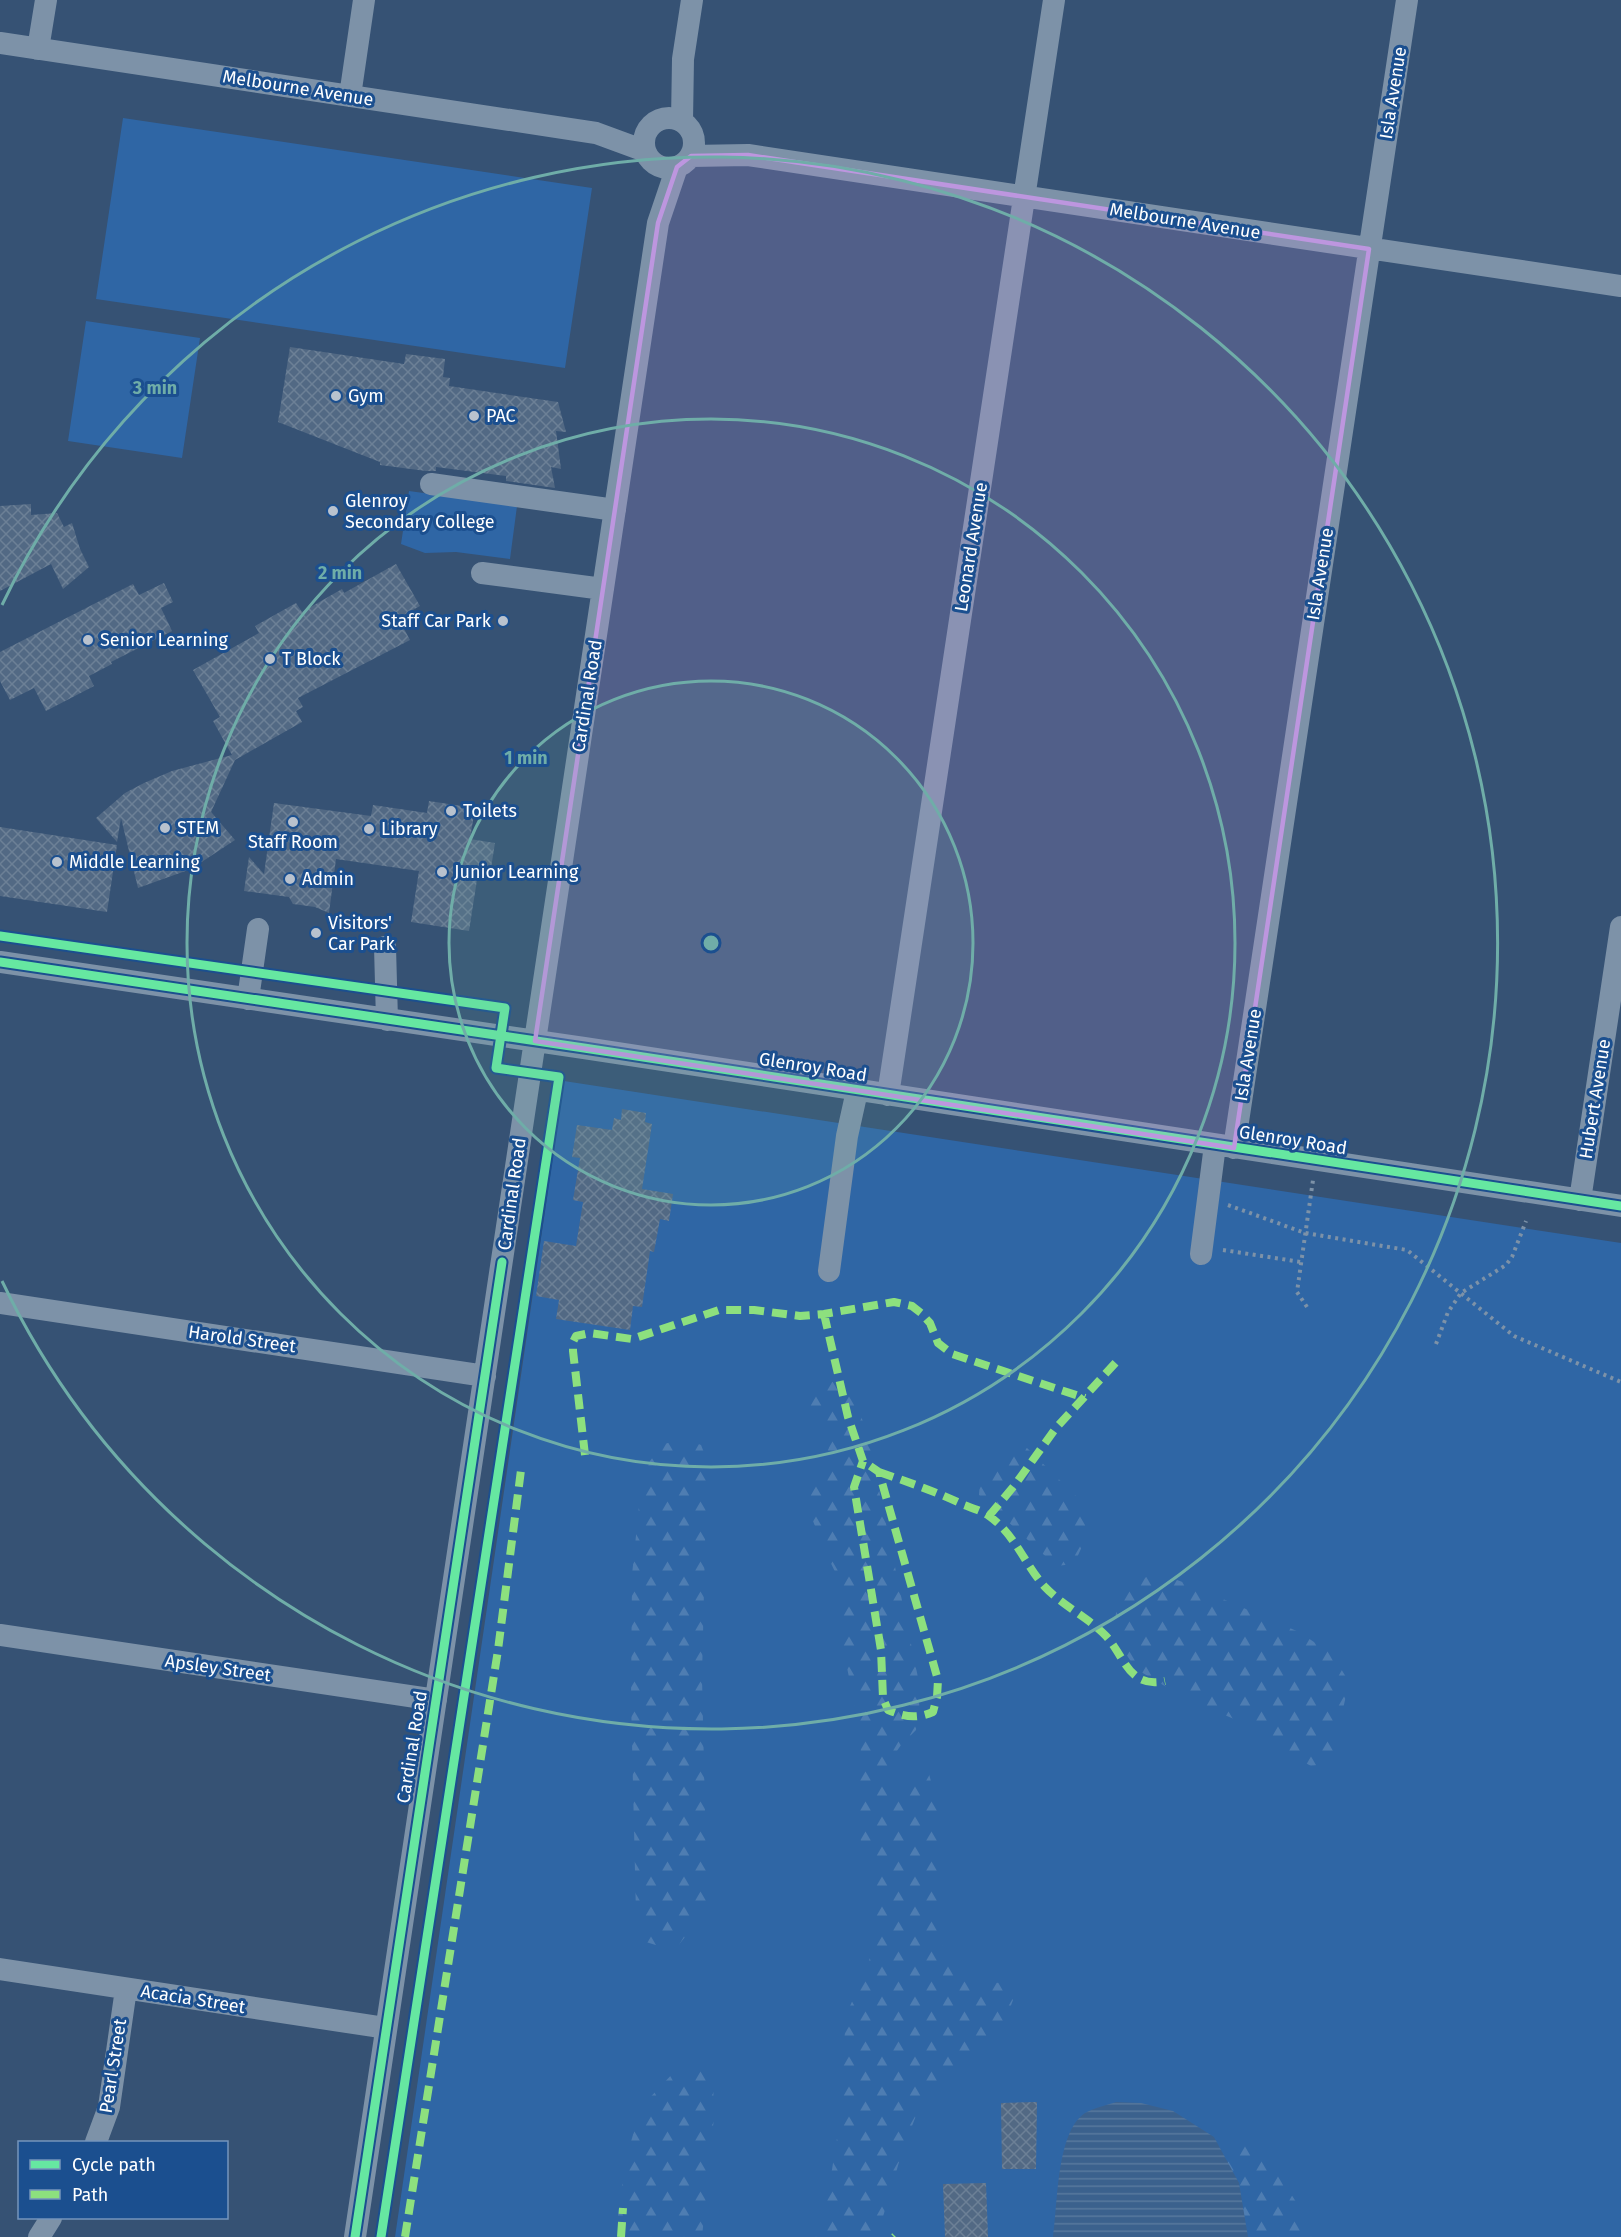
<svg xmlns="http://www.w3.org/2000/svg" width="1621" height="2237" font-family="'Fira Sans',sans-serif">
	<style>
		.grass { fill: #2f66a5 }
		.forest { fill: url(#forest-firs) }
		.water { fill: url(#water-rules) }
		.building { fill: url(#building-cross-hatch) }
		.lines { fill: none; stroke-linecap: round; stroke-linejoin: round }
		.path { stroke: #7d92a8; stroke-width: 4; stroke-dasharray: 3 4.5; stroke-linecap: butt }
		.minor { stroke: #7d92a8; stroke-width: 22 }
		.quiet { stroke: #8de07e; stroke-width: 8; stroke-dasharray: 15 8; stroke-linecap: butt }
		.cycleway-casing { stroke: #1b4f8f; stroke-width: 13 }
		.cycleway { stroke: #66e7a1; stroke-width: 9 }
		.marked { fill: #bd96df; fill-opacity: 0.2; stroke: #bd96df; stroke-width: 4.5; stroke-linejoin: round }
		.ring { fill: none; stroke: #6fada8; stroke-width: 3 }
		.poi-dot { fill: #b9c2ce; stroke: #1b4f8f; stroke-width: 2 }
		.labels { text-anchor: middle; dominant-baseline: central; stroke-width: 6; stroke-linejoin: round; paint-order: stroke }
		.street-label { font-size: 18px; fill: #fff; stroke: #1b4f8f }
		.poi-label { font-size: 18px; fill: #fff; stroke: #1b4f8f; text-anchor: start }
		.centre { fill: #6fada8; stroke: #1b4f8f; stroke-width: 3 }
		.ring-label { font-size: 18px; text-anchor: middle; font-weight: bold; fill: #6fada8; stroke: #1b4f8f; stroke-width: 6; stroke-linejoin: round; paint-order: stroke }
	</style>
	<defs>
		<pattern id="forest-firs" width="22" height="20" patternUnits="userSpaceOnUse" patternTransform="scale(1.5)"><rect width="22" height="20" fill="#2f66a5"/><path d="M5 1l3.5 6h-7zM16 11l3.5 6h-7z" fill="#4e7db2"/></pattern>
		<pattern id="water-rules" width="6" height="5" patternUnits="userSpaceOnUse" patternTransform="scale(1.5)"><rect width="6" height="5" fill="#3b618d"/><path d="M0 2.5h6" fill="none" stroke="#58799e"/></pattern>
		<pattern id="building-cross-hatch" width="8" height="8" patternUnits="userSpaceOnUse" patternTransform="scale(1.5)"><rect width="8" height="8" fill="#526984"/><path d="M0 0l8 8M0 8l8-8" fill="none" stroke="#6c8096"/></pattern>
	</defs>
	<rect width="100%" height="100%" fill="#365274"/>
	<!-- grass -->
	<path class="grass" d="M123,118L592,188L565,368L96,299Z
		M86,321L200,338L182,458L68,441Z
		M409,491L517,506L510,559L456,552L425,553L401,544Z
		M564,1081L1621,1243V2237H395Z"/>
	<!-- forest -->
	<path class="forest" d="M827,1382H843L852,1393L867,1432L921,1692L916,1730L901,1745L890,1761L887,1775L892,1784L904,1782L914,1772L929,1774L939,1811L937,1853L940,1936L949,1967L961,1981L1002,1983L1013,2000L1004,2024L922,2100L902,2152L877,2237H814L826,2207L838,2132L846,2015L864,1975L874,1946V1914L873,1868L857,1832L853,1807L862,1760L854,1702L840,1633V1582L825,1551L809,1511V1488C823,1477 824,1466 828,1450C831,1441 834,1434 829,1426L824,1422H814C808,1409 809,1401 813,1387Z
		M687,1439L701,1445L707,1460L702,1677L707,1902L697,1922L677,1947H662L646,1942L636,1915L631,1699L632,1575L641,1486L650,1461L663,1444Z
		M1015,1446L1027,1448L1081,1501L1086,1517L1085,1540L1074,1564L1056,1566L979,1495L980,1481L1002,1454Z
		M1166,1576L1188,1584L1299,1632L1332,1654L1349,1682L1331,1763L1311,1766L1273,1745L1241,1722L1185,1698L1136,1669L1112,1633L1120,1594L1146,1577Z
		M697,2066L713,2077L714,2117L702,2237H615L626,2159L641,2107L677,2069Z
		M1239,2143L1261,2150L1284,2183L1312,2227L1313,2237H1248V2228L1219,2147Z"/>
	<!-- water -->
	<path class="water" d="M1116,2102L1141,2103L1173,2111L1214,2137L1239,2183L1248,2237H1053C1058,2205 1056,2132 1085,2113C1094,2108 1107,2105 1116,2102Z"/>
	<!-- building -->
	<path class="building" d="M290,347L404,364L406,354L445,359L443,377L450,378L449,386L558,402L566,432L556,431L561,469L551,467L555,488L506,481V476L436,467V471H426L380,465V462L278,422Z
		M31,504V515L57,513L64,527L72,523L80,549L89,567L63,589L51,564L0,591V506Z
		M396,564L420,606L402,616L406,623L402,625L410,640L298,698L303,707L296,711L302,722L235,760L211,812L235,840L191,869L138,888L121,818L117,842L96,818L125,793L144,783L172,771L232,755L213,721L220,717L193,670L259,633L255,626L296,603L302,612L342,589L344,593Z
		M164,583L173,602L161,608L172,631L111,662L112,664L89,676L94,686L46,711L34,688L10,700L0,681V652L133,584L139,595Z
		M429,801L475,808L470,839L495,843L491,868L479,867L469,931L411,922L419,871L336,859L329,913L315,907L293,904L289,897L244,891L249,857L264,874L274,803L371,816L373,805L427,813Z
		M0,827L117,845L107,912L0,896Z
		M622,1109L646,1113L645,1122L652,1124L642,1189L673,1194L669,1221L660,1219L654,1252L650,1251L642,1307L633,1306L630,1330L556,1319L559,1300L536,1296L544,1241L576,1246L583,1202L573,1200L580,1158L572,1157L577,1125L612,1130L614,1118L621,1120Z
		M1037,2102L1036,2169H1002L1001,2103Z
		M986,2183L988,2237H945L943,2184Z"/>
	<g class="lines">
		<!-- path -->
		<path class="path" d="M1228,1205L1305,1233L1407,1250L1514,1336L1621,1382
			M1223,1250L1301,1262
			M1307,1307L1297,1292L1313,1180
			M1436,1344L1448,1312L1461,1293L1506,1265L1512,1257L1526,1221"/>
		<!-- minor -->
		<path class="minor" d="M0,43L596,133L645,151
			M38,49L46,0
			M350,96L364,0
			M644 143a25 25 0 1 1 50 0a25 25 0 1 1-50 0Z
			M682,121L683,59L692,0
			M691,156L748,155L1621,286
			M431,484L615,510
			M482,573L603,589
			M385,947L387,1020
			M0,962L584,1048L1621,1206
			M248,999L258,929
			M888,1095L1054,0
			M1234,1148L1407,0
			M1580,1200L1621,927
			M1201,1254L1215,1145
			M829,1271L847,1136L857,1091
			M0,1303L485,1376
			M0,1635L436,1700
			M0,1969L386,2028
			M96,2142L109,2107L126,1989
			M39,2237L51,2218
			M355,2237L658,223L677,167"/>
		<!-- quiet -->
		<path class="quiet" d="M824,1314L848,1417L863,1461L879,1472L938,1680L937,1697L933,1712C916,1719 905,1717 888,1710L883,1698L881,1650L854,1487L863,1461
			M585,1455L573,1351V1342L576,1336L590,1333L632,1339L719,1310H754L800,1316L824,1314L894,1302L912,1306L921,1313L930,1323L938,1343L952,1354L1085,1398
			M879,1472C908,1482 937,1492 964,1505C972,1508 982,1511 989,1516C1015,1534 1025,1565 1045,1587C1063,1606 1089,1618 1106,1636C1125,1657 1129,1689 1165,1681
			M989,1516L1014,1486L1056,1428L1118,1360
			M405,2237L498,1650L521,1470
			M621,2237L623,2208
			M894,2237L895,2236"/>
		<defs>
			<path id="cycleway" d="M0,936L505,1008L496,1068L559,1077L381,2237
				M0,962L584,1048L1621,1206
				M355,2237L502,1262"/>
		</defs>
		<!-- cycleway casing -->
		<use href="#cycleway" class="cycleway-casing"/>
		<!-- cycleway -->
		<use href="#cycleway" class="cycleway"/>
	</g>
	<!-- marked area -->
	<path class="marked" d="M748,155L1369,249L1234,1148L535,1041L658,223L677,167L691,156Z"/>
	<!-- distance rings -->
	<circle cx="711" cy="943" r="262" fill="#6fada8" fill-opacity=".12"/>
	<g class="ring">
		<circle cx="711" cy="943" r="262"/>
		<circle cx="711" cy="943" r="524"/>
		<path d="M2 605A786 786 0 1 1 2 1281"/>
	</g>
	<!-- markers -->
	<g class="poi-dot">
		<circle cx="336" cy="396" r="6"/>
		<circle cx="474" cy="416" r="6"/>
		<circle cx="333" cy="511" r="6"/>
		<circle cx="503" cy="621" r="6"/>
		<circle cx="88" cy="640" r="6"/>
		<circle cx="270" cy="659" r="6"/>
		<circle cx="451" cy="811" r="6"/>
		<circle cx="293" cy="822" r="6"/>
		<circle cx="165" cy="828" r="6"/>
		<circle cx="369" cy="829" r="6"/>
		<circle cx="57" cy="862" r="6"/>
		<circle cx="442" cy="872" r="6"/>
		<circle cx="290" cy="879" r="6"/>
		<circle cx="316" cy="933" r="6"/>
	</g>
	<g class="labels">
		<!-- street labels -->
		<g class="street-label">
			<text transform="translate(298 88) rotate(9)">Melbourne Avenue</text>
			<text transform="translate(1393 93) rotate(-81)">Isla Avenue</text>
			<text transform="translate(1185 221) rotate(9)">Melbourne Avenue</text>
			<text transform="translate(971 547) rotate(-81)">Leonard Avenue</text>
			<text transform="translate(1320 574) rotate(-81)">Isla Avenue</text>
			<text transform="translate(587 696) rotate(-81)">Cardinal Road</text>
			<text transform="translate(1248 1055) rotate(-81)">Isla Avenue</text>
			<text transform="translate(813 1067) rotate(9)">Glenroy Road</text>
			<text transform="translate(1595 1099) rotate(-81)">Hubert Avenue</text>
			<text transform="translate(1293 1140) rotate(9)">Glenroy Road</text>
			<text transform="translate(512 1194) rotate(-82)">Cardinal Road</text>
			<text transform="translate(242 1339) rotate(8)">Harold Street</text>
			<text transform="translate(218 1668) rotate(8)">Apsley Street</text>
			<text transform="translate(412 1747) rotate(-81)">Cardinal Road</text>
			<text transform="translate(193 1999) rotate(9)">Acacia Street</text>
			<text transform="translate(113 2066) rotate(-81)">Pearl Street</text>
		</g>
		<!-- poi labels -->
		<g class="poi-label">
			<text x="348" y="396">Gym</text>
			<text x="486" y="416">PAC</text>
			<text x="345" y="501">Glenroy<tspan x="345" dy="21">Secondary College</tspan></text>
			<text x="491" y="621" text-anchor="end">Staff Car Park</text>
			<text x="100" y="640">Senior Learning</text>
			<text x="282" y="659">T Block</text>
			<text x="463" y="811">Toilets</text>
			<text x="177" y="828">STEM</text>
			<text x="381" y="829">Library</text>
			<text x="293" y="842" text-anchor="middle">Staff Room</text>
			<text x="69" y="862">Middle Learning</text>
			<text x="454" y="872">Junior Learning</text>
			<text x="302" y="879">Admin</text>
			<text x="328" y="923">Visitors'<tspan x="328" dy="21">Car Park</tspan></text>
		</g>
	</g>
	<circle cx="711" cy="943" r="9" class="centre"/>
	<g class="ring-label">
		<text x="155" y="394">3 min</text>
		<text x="340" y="579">2 min</text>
		<text x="526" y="764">1 min</text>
	</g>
	<!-- legend -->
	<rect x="18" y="2141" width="210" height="78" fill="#1b4f8f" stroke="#7695bc" stroke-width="1.5"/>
	<rect x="30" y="2160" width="30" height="9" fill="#66e7a1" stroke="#7695bc" stroke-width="1.5"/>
	<text x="72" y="2171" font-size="18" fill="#ffffff">Cycle path</text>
	<rect x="30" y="2190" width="30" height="9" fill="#8de07e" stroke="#7695bc" stroke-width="1.5"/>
	<text x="72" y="2201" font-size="18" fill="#ffffff">Path</text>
</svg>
